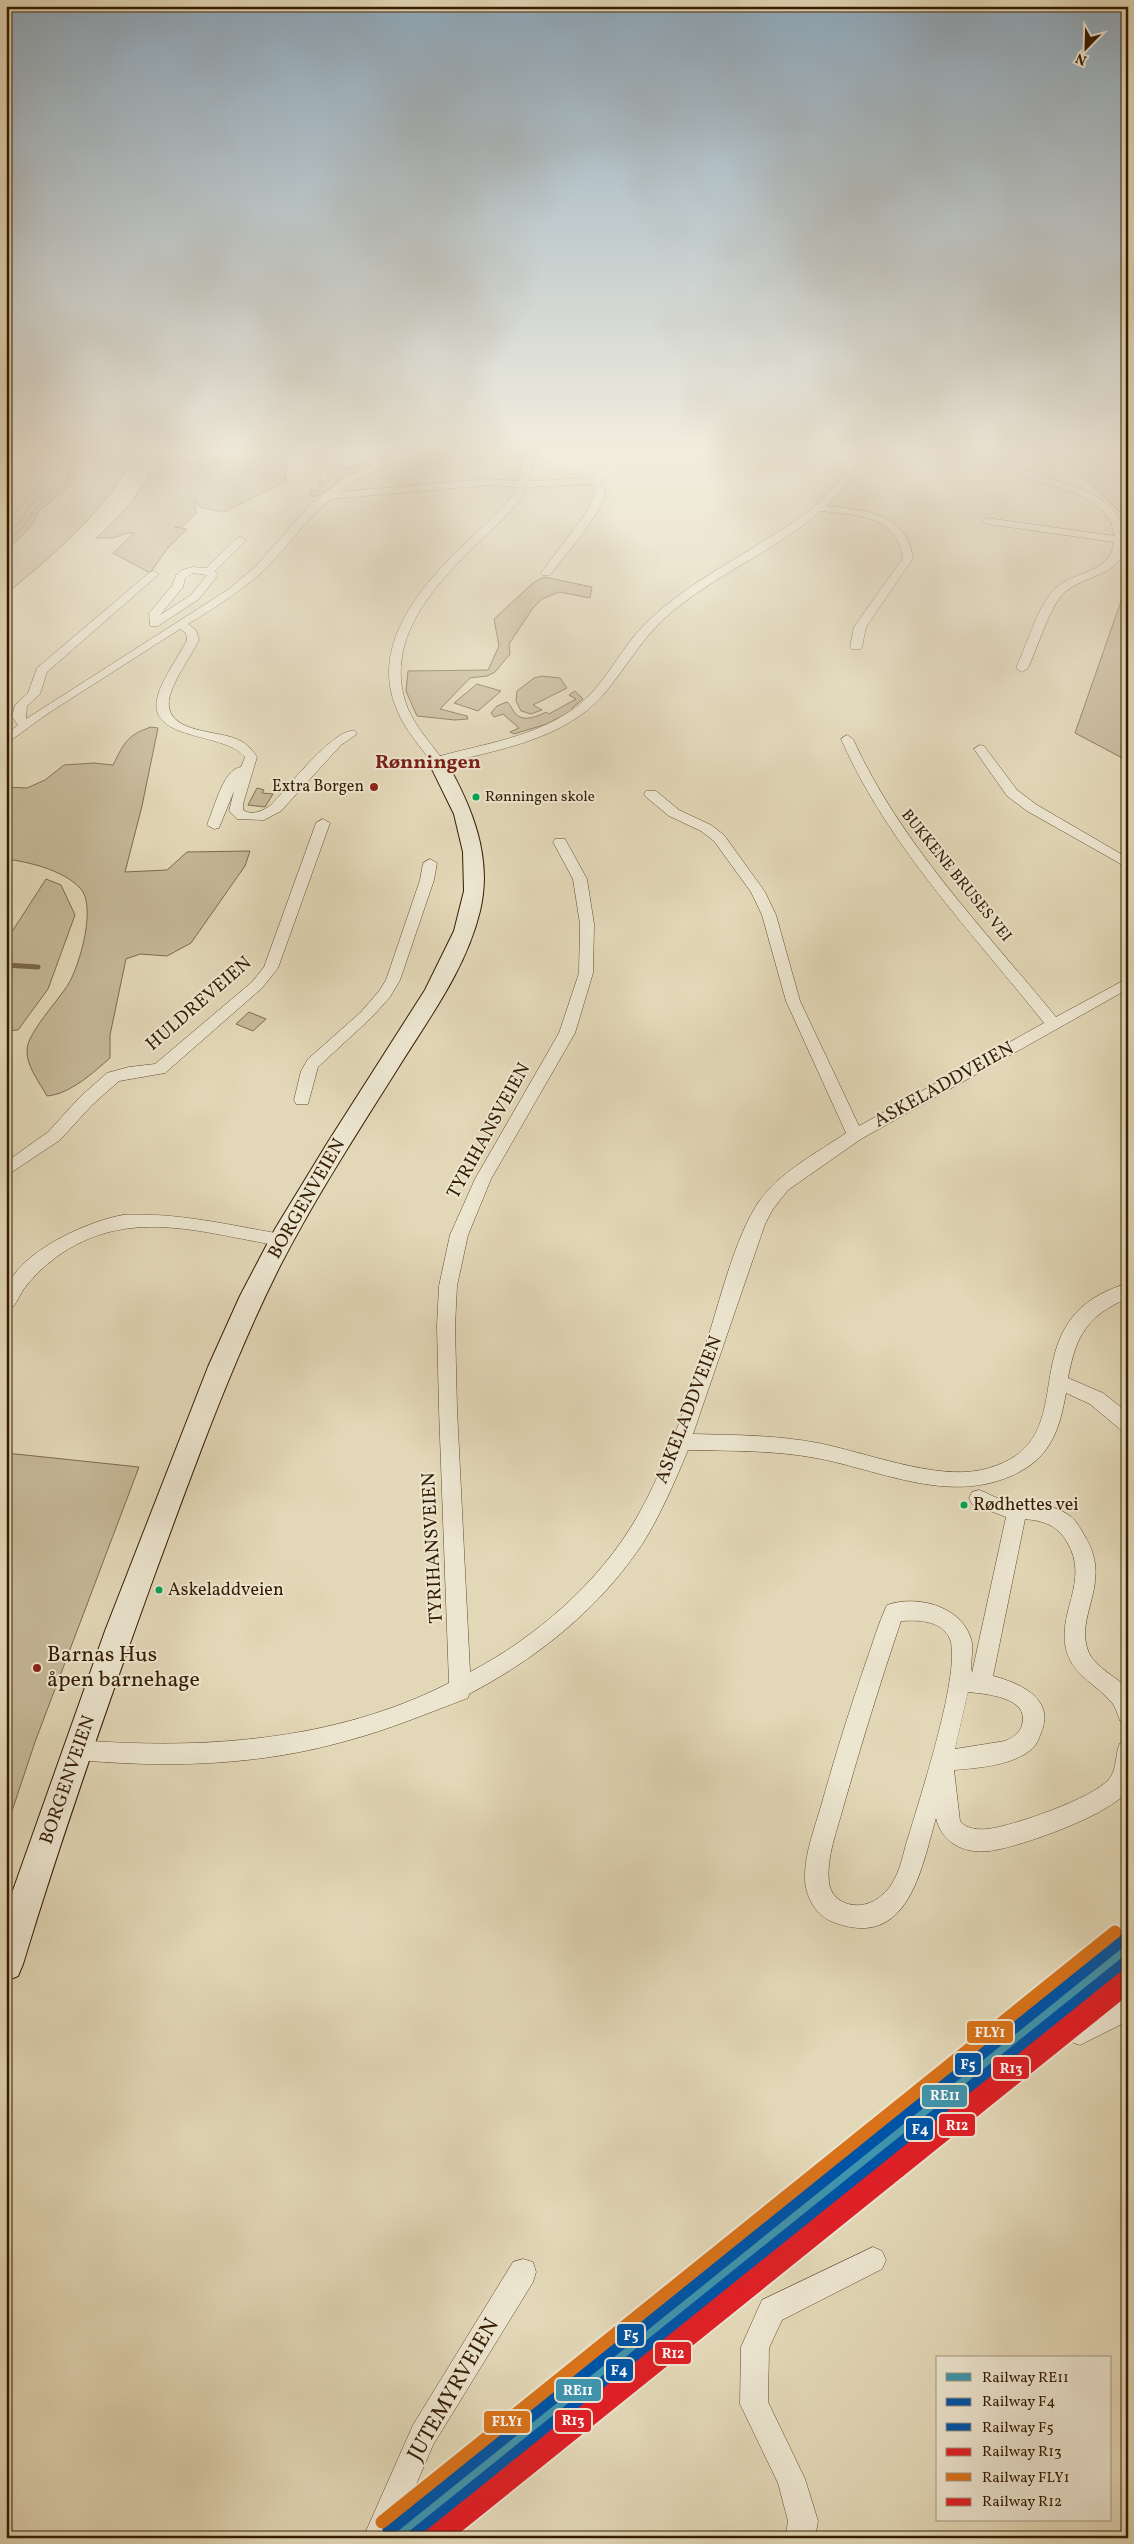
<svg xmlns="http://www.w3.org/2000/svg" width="1134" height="2544" font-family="Vollkorn,serif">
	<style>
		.green { fill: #c5b797; stroke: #7d6a4c }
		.water { fill: #a79778; stroke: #796648 }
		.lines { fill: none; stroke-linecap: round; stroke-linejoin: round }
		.shore { stroke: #6e5a3c; stroke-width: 1 }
		.stream { stroke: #796648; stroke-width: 5 }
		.street-casing { stroke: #604b2e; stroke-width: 1 }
		.secondary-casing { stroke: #351c00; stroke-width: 2 }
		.street { fill: #ece5d0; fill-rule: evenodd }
		.secondary { fill: #ece5d0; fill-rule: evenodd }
		.rail-1-casing { stroke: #ece5d0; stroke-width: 17 }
		.rail-2-casing { stroke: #ece5d0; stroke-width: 17 }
		.rail-3-casing { stroke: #ece5d0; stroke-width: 17 }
		.rail-4-casing { stroke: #ece5d0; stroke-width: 17 }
		.rail-5-casing { stroke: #ece5d0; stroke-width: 17 }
		.rail-6-casing { stroke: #ece5d0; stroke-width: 17 }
		.rail-1 { stroke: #4094ac; stroke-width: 13 }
		.rail-2 { stroke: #0054a6; stroke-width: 13 }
		.rail-3 { stroke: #0054a6; stroke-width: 13 }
		.rail-4 { stroke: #df2027; stroke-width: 13 }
		.rail-5 { stroke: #d8731b; stroke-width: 13 }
		.rail-6 { stroke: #df2027; stroke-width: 13 }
		.poi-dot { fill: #8f2418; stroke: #ece5d0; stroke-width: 2 }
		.bus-dot { fill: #00a651; stroke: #ece5d0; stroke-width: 2 }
		.labels { text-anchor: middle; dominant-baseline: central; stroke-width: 4; stroke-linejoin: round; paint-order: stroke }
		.far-bus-label { font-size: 15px; fill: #351c00; stroke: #ece5d0; text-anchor: start }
		.far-poi-label { font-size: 16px; fill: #351c00; stroke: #ece5d0; text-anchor: end }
		.far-street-label { font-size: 16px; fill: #351c00; stroke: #ece5d0 }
		.bus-label { font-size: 18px; fill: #351c00; stroke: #ece5d0; text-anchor: start }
		.street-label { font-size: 19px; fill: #351c00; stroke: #ece5d0 }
		.far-district-label { font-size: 20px; font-weight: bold; fill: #7a1f14; stroke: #ece5d0 }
		.near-poi-label { font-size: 22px; fill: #351c00; stroke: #ece5d0; text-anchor: start }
		.near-street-label { font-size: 22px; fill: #351c00; stroke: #ece5d0 }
		.line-badge { stroke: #ece5d0; stroke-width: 2 }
		.badge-label { font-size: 14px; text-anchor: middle; font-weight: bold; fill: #fff }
	</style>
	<rect width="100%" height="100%" fill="#e2d7b6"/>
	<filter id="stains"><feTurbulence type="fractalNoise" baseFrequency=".004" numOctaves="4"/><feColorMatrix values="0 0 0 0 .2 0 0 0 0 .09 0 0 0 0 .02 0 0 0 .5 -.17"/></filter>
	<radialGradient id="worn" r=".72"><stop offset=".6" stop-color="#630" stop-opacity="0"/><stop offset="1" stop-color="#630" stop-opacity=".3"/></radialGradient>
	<!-- green -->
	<path class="green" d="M94,448H139C108,509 58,551 6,594V552L32,525L38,512L70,486L79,462Z
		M224,448H275L287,462L285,482L224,512L202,508L194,501L196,513L182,527H174L187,529L167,549L150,573L113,553L134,533H127L113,538H96C125,513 145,488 160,453L168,458L208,466Z
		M378,448H421L382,460L374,459L373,454Z
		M1051,448H1128V519Z
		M366,461L373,464L341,480L318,496H310V490H317L322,485L317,484L321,481L327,482L331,477L326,475L331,466L349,468L345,469L347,470Z
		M544,577L592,587L590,598L559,592L542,599L533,608L509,644L510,654L495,672L487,676L470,678L440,709L467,716L468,719L455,720L417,716L406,691L408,671L488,670L499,646L494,619L533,583Z
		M1128,581V761L1075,733Z
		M542,676L560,678L567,688L533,705L542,710L531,714L521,711L516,701L517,691L534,678Z
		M477,684L501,691L478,711L454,703Z
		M575,691L583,699L573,707L572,711L547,724L514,734L510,732L519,728L503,714L494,717L491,713L497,706L507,702C511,705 511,708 514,712C522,723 536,717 546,712L549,714L576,699L569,695Z
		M151,727L158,728L142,806L125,872L167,870L187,852L250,851L245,866L191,943L167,956L140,954L126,959L110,1035V1058C93,1073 70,1094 47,1096C40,1083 26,1066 27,1050C27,1033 59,1000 69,983C80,964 97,905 80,888C63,870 29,862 6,859V787L27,788L45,780L64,765L94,763L113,765C124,743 127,735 151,727Z
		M257,788L264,790L262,793L273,794L265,807L248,805Z
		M46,879L61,885L75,915L48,989L18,1030L6,1031V941Z
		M249,1012L266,1019L253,1031L236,1024Z
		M6,1453L139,1467L35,1742L6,1829Z"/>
	<!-- water -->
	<path class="water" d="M6,448H94L79,462L70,486L38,512L32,525L6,552Z"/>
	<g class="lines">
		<!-- shore -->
		<path class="shore" d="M6,525L26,499L54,476L66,448
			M6,536L22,519L31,504L60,480L69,457L77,448
			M6,545L27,522L35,509L66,483L74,459L86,448"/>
		<!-- stream -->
		<path class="stream" d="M6,965L38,967"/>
		<defs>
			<path id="street" d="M369,448H380L374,454V458L381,461L423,448H437L384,466L351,483L340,492L488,479L518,481L521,472L520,448H530L531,472L528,481L592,478L615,464L626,448H636L623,468L600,482C602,485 605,488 605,492C605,510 562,559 550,575H542L541,573L586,513L595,494L591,484L526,487C518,508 495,526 479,542C435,584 381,641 408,709C416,727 429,741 440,756C484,744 533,737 572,710C606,687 620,646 650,619C683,588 724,566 762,542C789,525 819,508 839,481C846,471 850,459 855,448H865C856,470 845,489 827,506C865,510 907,513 913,558L866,627L862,647L860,649H852L850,647L854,627L903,558C897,515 856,515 821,511C778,548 724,571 679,606C642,635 631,662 603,695C563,741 492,751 437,765L433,764C420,746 405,730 397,710C368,643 424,583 468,540C484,525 508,507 516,487L488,485L331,499C305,520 287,548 263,571C240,592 214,608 188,624L196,630L199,640C191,656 175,678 170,695C160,732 212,730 234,738C245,742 251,748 257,757L243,804V810C252,816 263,811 271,805C286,790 335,726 355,731L357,734L341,745L281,811L264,820L237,819L229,811L234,791L219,828L214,829L207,825C214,809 223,769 241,767L245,757C224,731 144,742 158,695C163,678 179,656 187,640L186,633L180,629L47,714L6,744V734L18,725L12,717L15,705L28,693L37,668L150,572L154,571L159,574L47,672L40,694L27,706L26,719L229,589L256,566L310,505L343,479L372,464L364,459V453Z
				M986,448H996C1027,489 1115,476 1125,535C1132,575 1084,574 1064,593C1050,606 1037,649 1028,668L1022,672L1016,668C1027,645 1038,604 1056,588C1075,570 1111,574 1114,542L987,524L982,521L987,518L1115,536C1113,530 1112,522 1108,518C1085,482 1029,489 998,463C993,460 990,453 986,448Z
				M241,537L246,540L215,571L218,575L199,599L158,626H150L149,613L172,586L176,575L182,570L193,567L206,568L237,538ZM193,573L207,575L191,595L160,615L183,587L185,578Z
				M847,735L853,739C901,844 983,928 1056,1017L1128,978V989L861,1139L788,1190L773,1209L765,1224L693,1434C735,1435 776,1435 818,1443C864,1452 935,1480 981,1470C1074,1449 1028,1366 1076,1313C1089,1298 1109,1289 1128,1283V1298C1087,1316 1076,1335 1068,1378L1103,1393L1126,1411L1128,1433L1121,1430L1090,1404L1066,1393C1059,1432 1050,1459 1011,1476C947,1504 880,1470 816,1458C773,1450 731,1451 688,1450C675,1481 661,1514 643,1543C600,1608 538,1658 469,1694L468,1698C428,1713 388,1730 346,1741C258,1766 168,1768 78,1760L70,1757L67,1750L70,1743L78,1740C202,1750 336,1741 449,1683L439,1409L437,1326L439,1286L450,1235L475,1179L559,1033L579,973L580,924L573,879L553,842L555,839H565L587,879L594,924L593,973L575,1033L491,1179L468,1235L457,1286L455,1326L457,1409L470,1672C535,1638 600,1582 637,1517C670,1459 689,1394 710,1331C722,1292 737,1233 760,1200C781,1171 817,1153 846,1133L786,1001L762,915L751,892L714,841L701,831L669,816L646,797L644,794L646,791H656L679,810L711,825L724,835L765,892L776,915L800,1001L859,1126L1044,1023C972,932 888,846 841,739Z
				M980,745L984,746L1017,790L1037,805L1128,858V868L1027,811L1007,796L974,749Z
				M323,819L330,823L278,968L262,988L165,1073L119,1081L92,1105L60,1140L6,1176V1162L48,1132L80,1097L107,1073L129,1067L155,1064L252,982L264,967L316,823Z
				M430,859L437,863L434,880L400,980L390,997L371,1018L318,1067L308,1104H296L294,1100L301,1071L308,1059L361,1012L379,991L386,980L420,880L423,863Z
				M123,1215C176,1212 229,1225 281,1234L287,1235L290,1240L287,1245L281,1246C201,1233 127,1205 55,1258C43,1267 32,1278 23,1290C20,1295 17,1302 13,1307C11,1308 9,1309 6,1310C6,1303 4,1293 7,1287C21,1251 88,1221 123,1215Z
				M979,1490C986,1492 993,1497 1000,1499C1023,1504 1050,1501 1070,1516C1077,1521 1081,1530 1086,1538C1113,1584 1073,1617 1089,1653C1096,1668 1117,1677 1128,1689V1724L1120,1721C1118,1715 1116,1709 1113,1704C1098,1685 1075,1677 1067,1653C1055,1613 1091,1582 1067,1542C1057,1525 1044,1521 1025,1519L993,1676C1020,1683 1056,1699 1041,1733C1038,1741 1035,1748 1028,1752C1008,1766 977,1768 954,1770L960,1821C966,1829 978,1830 988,1829C1013,1826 1094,1798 1109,1779C1117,1770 1115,1754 1120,1743L1128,1740V1790C1113,1814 1018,1848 989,1851C964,1854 942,1843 936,1818C921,1870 908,1951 833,1922C817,1916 806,1898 805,1880C804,1853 816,1825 823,1799C836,1753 850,1708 866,1662C873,1643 878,1624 887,1605C918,1594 965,1607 972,1643C973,1653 970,1665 972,1673L1006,1517L972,1504L969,1498L972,1492ZM901,1621C918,1620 940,1620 949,1637C964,1665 919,1800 909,1835C904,1848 902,1865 895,1878C888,1893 872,1907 854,1905C841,1904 830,1895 829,1882C826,1858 837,1831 843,1808C861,1745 880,1683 901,1621ZM968,1692C986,1694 1030,1697 1022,1725C1020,1733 1012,1738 1005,1741L955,1749Z
				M1128,1996V2021L1080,2045L1071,2042L1068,2033L1071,2024Z
				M873,2247L882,2251L886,2260L882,2269L782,2320L769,2348L768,2402L805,2479L818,2521L815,2538H785L788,2521L778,2483L740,2404L741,2347L762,2300Z
				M523,2259L533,2262L536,2272L533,2282L433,2445L393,2538H363L413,2425L513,2262Z"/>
			<path id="secondary" d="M437,756L443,757L446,761C472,807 493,857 480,911C466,969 429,1018 398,1068C357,1133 315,1198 280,1266C231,1364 194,1468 156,1571C109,1701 63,1832 23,1964L18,1976L6,1981V1910L105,1631L208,1367L240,1296L275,1229L328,1142L425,990L454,931L464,891L463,852L454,814L428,761L431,757Z"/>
		</defs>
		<!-- street casing -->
		<use href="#street" class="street-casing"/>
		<!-- secondary casing -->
		<use href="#secondary" class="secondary-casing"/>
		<!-- street -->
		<use href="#street" class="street"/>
		<!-- secondary -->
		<use href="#secondary" class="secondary"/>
		<defs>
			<path id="rail-1" d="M395,2538L1128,1948"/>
			<path id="rail-2" d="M411,2538L1128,1961"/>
			<path id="rail-3" d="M389,2530L1122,1940"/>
			<path id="rail-4" d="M427,2538L1128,1974"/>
			<path id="rail-5" d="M382,2522L1115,1932"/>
			<path id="rail-6" d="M443,2538L1128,1987"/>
		</defs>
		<!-- rail-1 casing -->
		<use href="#rail-1" class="rail-1-casing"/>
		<!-- rail-2 casing -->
		<use href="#rail-2" class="rail-2-casing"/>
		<!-- rail-3 casing -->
		<use href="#rail-3" class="rail-3-casing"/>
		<!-- rail-4 casing -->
		<use href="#rail-4" class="rail-4-casing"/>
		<!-- rail-5 casing -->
		<use href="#rail-5" class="rail-5-casing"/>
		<!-- rail-6 casing -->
		<use href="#rail-6" class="rail-6-casing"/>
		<!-- rail-1 -->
		<use href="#rail-1" class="rail-1"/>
		<!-- rail-2 -->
		<use href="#rail-2" class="rail-2"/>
		<!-- rail-3 -->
		<use href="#rail-3" class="rail-3"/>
		<!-- rail-4 -->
		<use href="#rail-4" class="rail-4"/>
		<!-- rail-5 -->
		<use href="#rail-5" class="rail-5"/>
		<!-- rail-6 -->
		<use href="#rail-6" class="rail-6"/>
	</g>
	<!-- sky -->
	<linearGradient id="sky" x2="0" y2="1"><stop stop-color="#8ea8bb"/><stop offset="0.56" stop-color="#f2edde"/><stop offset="1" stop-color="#f2edde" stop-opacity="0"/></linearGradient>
	<rect width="1134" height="804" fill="url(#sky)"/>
	<!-- markers -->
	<g class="poi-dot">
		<circle cx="374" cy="787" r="5"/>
		<circle cx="37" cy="1668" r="5"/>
	</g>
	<g class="bus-dot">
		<circle cx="476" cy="797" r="4.5"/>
		<circle cx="964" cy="1505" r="4.5"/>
		<circle cx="159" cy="1590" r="4.5"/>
	</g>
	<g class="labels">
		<!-- far-bus labels -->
		<g class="far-bus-label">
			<text x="485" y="797">Rønningen skole</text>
		</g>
		<!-- far-poi labels -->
		<g class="far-poi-label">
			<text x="364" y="787">Extra Borgen</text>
		</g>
		<!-- far-street labels -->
		<g class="far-street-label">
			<text transform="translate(956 876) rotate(51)">BUKKENE BRUSES VEI</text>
		</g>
		<!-- bus labels -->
		<g class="bus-label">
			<text x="973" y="1505">Rødhettes vei</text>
			<text x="168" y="1590">Askeladdveien</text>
		</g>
		<!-- street labels -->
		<g class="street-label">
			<text transform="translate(199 1004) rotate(-41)">HULDREVEIEN</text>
			<text transform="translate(944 1085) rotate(-29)">ASKELADDVEIEN</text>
			<text transform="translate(489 1131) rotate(-61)">TYRIHANSVEIEN</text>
			<text transform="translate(307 1199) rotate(-60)">BORGENVEIEN</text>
			<text transform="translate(689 1410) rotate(-69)">ASKELADDVEIEN</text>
			<text transform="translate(433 1548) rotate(-93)">TYRIHANSVEIEN</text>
			<text transform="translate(68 1780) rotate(-71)">BORGENVEIEN</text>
		</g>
		<!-- far-district labels -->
		<g class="far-district-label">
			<text x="428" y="763">Rønningen</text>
		</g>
		<!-- near-poi labels -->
		<g class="near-poi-label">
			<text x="47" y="1655">Barnas Hus<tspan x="47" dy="25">åpen barnehage</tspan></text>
		</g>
		<!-- near-street labels -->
		<g class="near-street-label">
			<text transform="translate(454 2390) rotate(-60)">JUTEMYRVEIEN</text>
		</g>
	</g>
	<g class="line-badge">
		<rect x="966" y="2020" width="48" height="24" rx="5" fill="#d8731b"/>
		<rect x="954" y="2052" width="28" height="24" rx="5" fill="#0054a6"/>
		<rect x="992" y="2056" width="38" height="24" rx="5" fill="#df2027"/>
		<rect x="921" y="2084" width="47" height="24" rx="5" fill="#4094ac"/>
		<rect x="938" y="2113" width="38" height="24" rx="5" fill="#df2027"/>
		<rect x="905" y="2117" width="29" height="24" rx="5" fill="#0054a6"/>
		<rect x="616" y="2323" width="29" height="24" rx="5" fill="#0054a6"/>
		<rect x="654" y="2341" width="38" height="24" rx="5" fill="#df2027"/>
		<rect x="605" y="2358" width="29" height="24" rx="5" fill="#0054a6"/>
		<rect x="555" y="2378" width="47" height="24" rx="5" fill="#4094ac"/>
		<rect x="554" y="2409" width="38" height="24" rx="5" fill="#df2027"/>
		<rect x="483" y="2410" width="48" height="24" rx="5" fill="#d8731b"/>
	</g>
	<g class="badge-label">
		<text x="990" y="2037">FLY1</text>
		<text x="968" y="2069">F5</text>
		<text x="1011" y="2073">R13</text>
		<text x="945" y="2100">RE11</text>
		<text x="957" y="2130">R12</text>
		<text x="920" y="2134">F4</text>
		<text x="631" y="2340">F5</text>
		<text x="673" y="2358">R12</text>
		<text x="619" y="2375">F4</text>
		<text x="578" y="2395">RE11</text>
		<text x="573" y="2425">R13</text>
		<text x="507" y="2426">FLY1</text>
	</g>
	<!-- margin -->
	<rect width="1134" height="2544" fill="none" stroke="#e2d7b6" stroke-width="25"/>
	<rect x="8" y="8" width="1119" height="2529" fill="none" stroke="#351c00" stroke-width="2.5"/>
	<rect x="12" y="12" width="1109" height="2519" fill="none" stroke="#351c00"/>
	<!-- legend -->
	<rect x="936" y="2356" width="175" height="165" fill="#ece5d0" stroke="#a3957d"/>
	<rect x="946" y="2373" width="25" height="8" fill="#4094ac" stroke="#a3957d"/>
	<text x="982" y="2382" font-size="15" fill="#351c00">Railway RE11</text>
	<rect x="946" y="2398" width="25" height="8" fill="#0054a6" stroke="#a3957d"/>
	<text x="982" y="2406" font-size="15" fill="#351c00">Railway F4</text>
	<rect x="946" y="2423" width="25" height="8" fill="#0054a6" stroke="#a3957d"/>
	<text x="982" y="2432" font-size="15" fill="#351c00">Railway F5</text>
	<rect x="946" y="2448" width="25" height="8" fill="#df2027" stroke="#a3957d"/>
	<text x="982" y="2456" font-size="15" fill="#351c00">Railway R13</text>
	<rect x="946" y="2473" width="25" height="8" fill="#d8731b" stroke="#a3957d"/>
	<text x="982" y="2482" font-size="15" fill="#351c00">Railway FLY1</text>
	<rect x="946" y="2498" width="25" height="8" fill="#df2027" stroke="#a3957d"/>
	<text x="982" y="2506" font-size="15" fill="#351c00">Railway R12</text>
	<!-- north arrow -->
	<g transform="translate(1086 48) rotate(203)" stroke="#ece5d0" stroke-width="4" paint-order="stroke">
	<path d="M0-4L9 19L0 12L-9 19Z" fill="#351c00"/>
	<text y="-8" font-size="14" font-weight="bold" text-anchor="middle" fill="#351c00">N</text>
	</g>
	<rect width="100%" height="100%" filter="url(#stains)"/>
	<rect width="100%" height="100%" fill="url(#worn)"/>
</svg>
